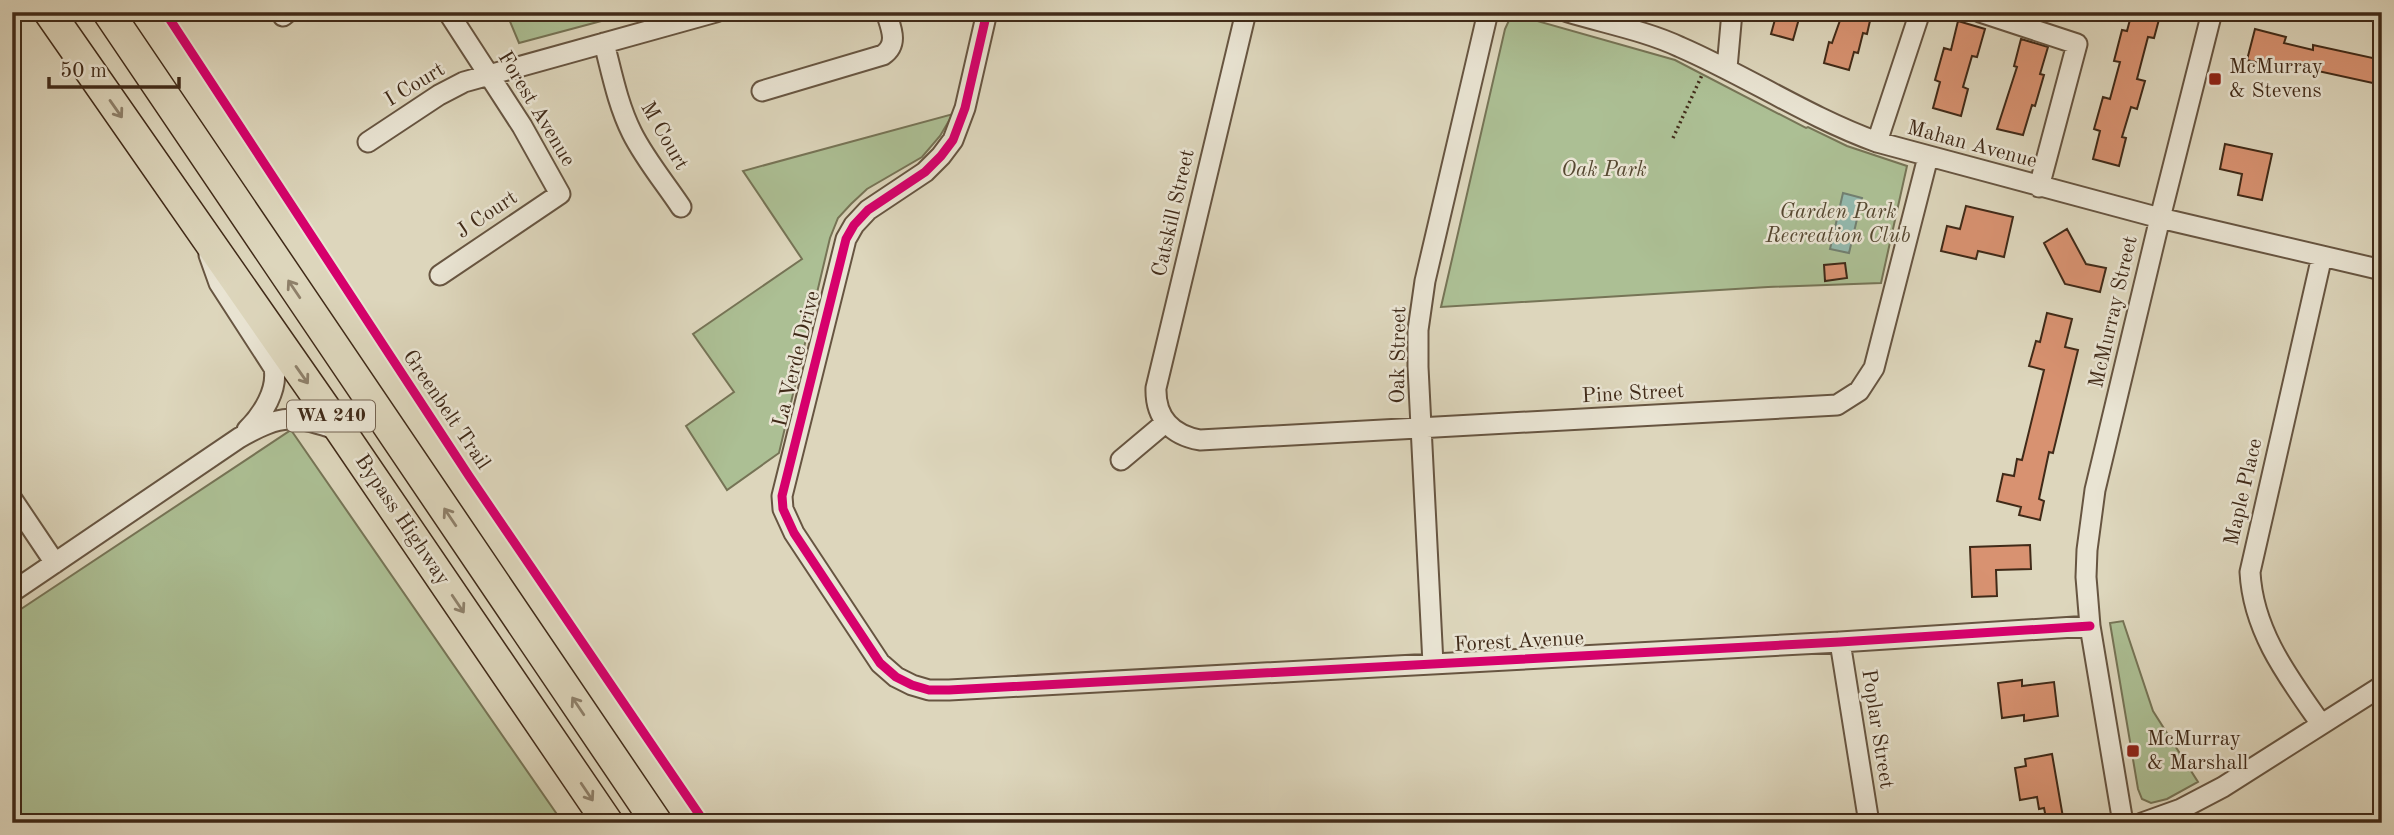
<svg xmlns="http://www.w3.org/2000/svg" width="2394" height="835" font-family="'Old Standard TT',serif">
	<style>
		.green { fill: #acbf94; stroke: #767456; stroke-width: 2 }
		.water { fill: #93b9ae; stroke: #728072; stroke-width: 2 }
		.building { fill: #d89271; stroke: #402a18; stroke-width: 2 }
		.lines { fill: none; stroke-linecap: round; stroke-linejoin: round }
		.minor-casing { stroke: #675541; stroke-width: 23 }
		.highway-casing { stroke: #402a18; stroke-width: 33 }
		.path { stroke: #402a18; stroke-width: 3.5; stroke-dasharray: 2 3.5; stroke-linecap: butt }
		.minor { stroke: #e9e4d3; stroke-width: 19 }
		.highway { stroke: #ddd6bc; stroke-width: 30 }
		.cycleway-casing { stroke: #e9e4d3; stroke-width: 13 }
		.cycleway { stroke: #d6006c; stroke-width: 9 }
		.oneway { stroke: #8e806a }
		.poi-dot { fill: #8f2418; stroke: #e9e4d3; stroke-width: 2.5 }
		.labels { text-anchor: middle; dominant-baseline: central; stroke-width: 5; stroke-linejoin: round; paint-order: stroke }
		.shield { fill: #e9e4d3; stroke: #736250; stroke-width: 2 }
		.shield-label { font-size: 19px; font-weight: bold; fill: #402a18 }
		.poi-label { font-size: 21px; fill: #402a18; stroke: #e9e4d3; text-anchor: start }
		.street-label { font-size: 21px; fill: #402a18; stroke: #e9e4d3 }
		.park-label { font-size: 21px; font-style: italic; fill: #564831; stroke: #e9e4d3 }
	</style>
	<rect width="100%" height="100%" fill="#ddd6bc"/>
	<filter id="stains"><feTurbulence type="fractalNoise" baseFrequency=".00286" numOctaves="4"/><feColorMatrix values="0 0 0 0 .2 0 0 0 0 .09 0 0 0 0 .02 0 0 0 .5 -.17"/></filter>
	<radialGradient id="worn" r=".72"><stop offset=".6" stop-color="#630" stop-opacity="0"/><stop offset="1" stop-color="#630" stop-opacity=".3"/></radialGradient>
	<!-- green -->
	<path class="green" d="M506,12H635L519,43Z
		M1511,16L1523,17L1675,60L1806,128L1808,127L1847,146L1907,166L1881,283L1768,287L1441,307L1505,29Z
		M953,114L940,136L922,157L867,189L851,204L838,218L830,238L779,453L727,490L686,426L734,392L693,334L802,259L743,171Z
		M291,430L563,823H12V615Z
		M2123,621L2153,711L2198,782L2167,799L2151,803L2142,799L2138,789L2110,623Z"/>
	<!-- water -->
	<path class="water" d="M1843,193L1862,198L1849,253L1830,249Z"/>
	<!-- building -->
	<path class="building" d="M1777,12L1800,15L1793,40L1771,34Z
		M1843,12H1872L1867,34L1863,33L1858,53L1854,52L1849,70L1824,63L1829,42L1832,43Z
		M2132,12H2161L2154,38L2148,37L2137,79L2145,81L2137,109L2131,107L2122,137L2126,138L2119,166L2093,159L2100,131L2094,129L2103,97L2110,99L2120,62L2114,61L2122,30L2127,31Z
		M1958,21L1985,29L1977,57L1972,56L1963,87L1968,89L1961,116L1933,108L1940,82L1935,80L1944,48L1951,50Z
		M2255,29L2286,37L2284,43L2313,50V45L2382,60V85L2277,62L2276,67L2247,60Z
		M2021,39L2048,47L2040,74L2044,75L2035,106L2032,105L2023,135L1997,129L2017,67L2014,66Z
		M2225,144L2272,154L2262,200L2238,195L2242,174L2220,169Z
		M1966,206L2013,217L2004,257L1978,251L1976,259L1941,251L1947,226L1960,229Z
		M2067,229L2086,264L2106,268L2100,292L2065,284L2044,243Z
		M1845,263L1847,278L1825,281L1824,265Z
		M2047,313L2072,319L2065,347L2078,350L2053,453L2049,452L2039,499L2044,501L2040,520L2019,515L2021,507L1997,501L2003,474L2014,476L2017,459L2022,460L2044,370L2029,366L2036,341L2040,342Z
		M2030,545L2031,569L1996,570L1997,596L1972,597L1970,547Z
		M2022,680V686L2054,682L2058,716L2024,721V715L2002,718L1998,683Z
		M2052,754L2064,823H2047L2044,808L2039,809L2037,797L2020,800L2015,768L2026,766L2025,759Z"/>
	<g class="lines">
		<defs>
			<path id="minor" d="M987,12L965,108L953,140L941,156L925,172L868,210L854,225L846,239L782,496L783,509L794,533L880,663L896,677L912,685L929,690H949L1840,642L2090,626
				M1246,12L1156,388C1155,418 1172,435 1200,440L1837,405L1859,391L1874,368L1928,157
				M1568,12C1604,23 1646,31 1680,47C1747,76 1808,117 1877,142L2160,218L2382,270
				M1980,12L2077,44L2039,187
				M283,16L288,12
				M604,43C612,74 618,105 632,133C645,159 665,183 681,207
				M1727,68L1732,12
				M762,91L883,55C899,44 891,28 886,12
				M368,142L439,95L464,82L716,12
				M1877,142L1920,12
				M209,255L219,283L274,368C278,390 263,414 247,430
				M440,275L560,194L522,126L448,12
				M1121,460L1165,423
				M12,499L55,563
				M15,590L239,438C283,413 294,415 341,431
				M1840,642L1869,823
				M1433,664L1418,367V330L1425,281L1488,12
				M2321,724C2288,677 2253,631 2250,572L2322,256
				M2123,823L2090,626L2086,577L2087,550L2095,490L2160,218L2212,12
				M2142,823L2181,809L2223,787L2382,686"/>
			<path id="highway" d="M49,12L341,431L608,823
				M108,12L657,823"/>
		</defs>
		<!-- minor casing -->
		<use href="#minor" class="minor-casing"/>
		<!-- highway casing -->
		<use href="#highway" class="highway-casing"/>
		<!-- path -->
		<path class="path" d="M1673,138L1702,75"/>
		<!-- minor -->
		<use href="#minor" class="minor"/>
		<!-- highway -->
		<use href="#highway" class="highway"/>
		<defs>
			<path id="cycleway" d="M165,12L469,476L705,823
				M987,12L965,108L953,140L941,156L925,172L868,210L854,225L846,239L782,496L783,509L794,533L880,663L896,677L912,685L929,690H949L1840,642L2090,626"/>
		</defs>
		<!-- cycleway casing -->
		<use href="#cycleway" class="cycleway-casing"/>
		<!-- cycleway -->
		<use href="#cycleway" class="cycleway"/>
	</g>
	<!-- one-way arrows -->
	<defs><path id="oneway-shaft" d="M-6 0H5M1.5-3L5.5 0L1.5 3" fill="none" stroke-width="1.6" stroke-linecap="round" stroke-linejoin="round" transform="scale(1.75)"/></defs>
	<g class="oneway">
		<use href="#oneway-shaft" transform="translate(116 109) rotate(55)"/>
		<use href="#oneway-shaft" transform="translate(294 289) rotate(-124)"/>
		<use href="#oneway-shaft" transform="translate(302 375) rotate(55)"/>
		<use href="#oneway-shaft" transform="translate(450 517) rotate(-124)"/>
		<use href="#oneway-shaft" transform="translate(458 604) rotate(56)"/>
		<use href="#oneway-shaft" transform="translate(578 706) rotate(-124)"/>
		<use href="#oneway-shaft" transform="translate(587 792) rotate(56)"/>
	</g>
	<!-- markers -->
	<g class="poi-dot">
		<rect x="2208" y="72" width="14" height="14" rx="3.5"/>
		<rect x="2126" y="744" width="14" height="14" rx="3.5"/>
	</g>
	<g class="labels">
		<!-- shield labels -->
		<rect class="shield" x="287" y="400.5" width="88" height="31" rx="5"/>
		<g class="shield-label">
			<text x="331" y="416">WA 240</text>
		</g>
		<!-- poi labels -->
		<g class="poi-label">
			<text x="2229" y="67">McMurray<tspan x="2229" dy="24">&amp; Stevens</tspan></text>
			<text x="2147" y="739">McMurray<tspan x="2147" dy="24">&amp; Marshall</tspan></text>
		</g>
		<!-- street labels -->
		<g class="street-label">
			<text transform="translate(415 85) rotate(-31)">I Court</text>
			<text transform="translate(536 109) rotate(59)">Forest Avenue</text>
			<text transform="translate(664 136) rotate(60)">M Court</text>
			<text transform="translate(1972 145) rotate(15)">Mahan Avenue</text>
			<text transform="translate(1174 213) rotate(-77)">Catskill Street</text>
			<text transform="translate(487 215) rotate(-34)">J Court</text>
			<text transform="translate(2114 312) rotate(-77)">McMurray Street</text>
			<text transform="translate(1399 355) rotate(-89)">Oak Street</text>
			<text transform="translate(797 359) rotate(-76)">La Verde Drive</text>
			<text transform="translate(1633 394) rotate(-3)">Pine Street</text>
			<text transform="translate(446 410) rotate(56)">Greenbelt Trail</text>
			<text transform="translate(2244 492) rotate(-77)">Maple Place</text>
			<text transform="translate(402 520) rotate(56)">Bypass Highway</text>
			<text transform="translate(1519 642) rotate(-3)">Forest Avenue</text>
			<text transform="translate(1877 729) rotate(81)">Poplar Street</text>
		</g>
		<!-- park labels -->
		<g class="park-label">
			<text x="1604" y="170">Oak Park</text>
			<text x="1838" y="212">Garden Park<tspan x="1838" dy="24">Recreation Club</tspan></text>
		</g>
	</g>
	<!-- margin -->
	<rect width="2394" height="835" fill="none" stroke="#ddd6bc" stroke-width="42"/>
	<rect x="14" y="14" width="2366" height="807" fill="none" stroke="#402a18" stroke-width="3.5"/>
	<rect x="21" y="21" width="2352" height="793" fill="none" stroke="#402a18" stroke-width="2"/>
	<!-- scale -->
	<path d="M49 77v10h130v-10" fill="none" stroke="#402a18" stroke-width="3.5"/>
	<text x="60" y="77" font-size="21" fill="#402a18" stroke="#e9e4d3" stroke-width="5" paint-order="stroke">50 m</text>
	<rect width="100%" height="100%" filter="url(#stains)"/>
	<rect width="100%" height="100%" fill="url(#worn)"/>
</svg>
